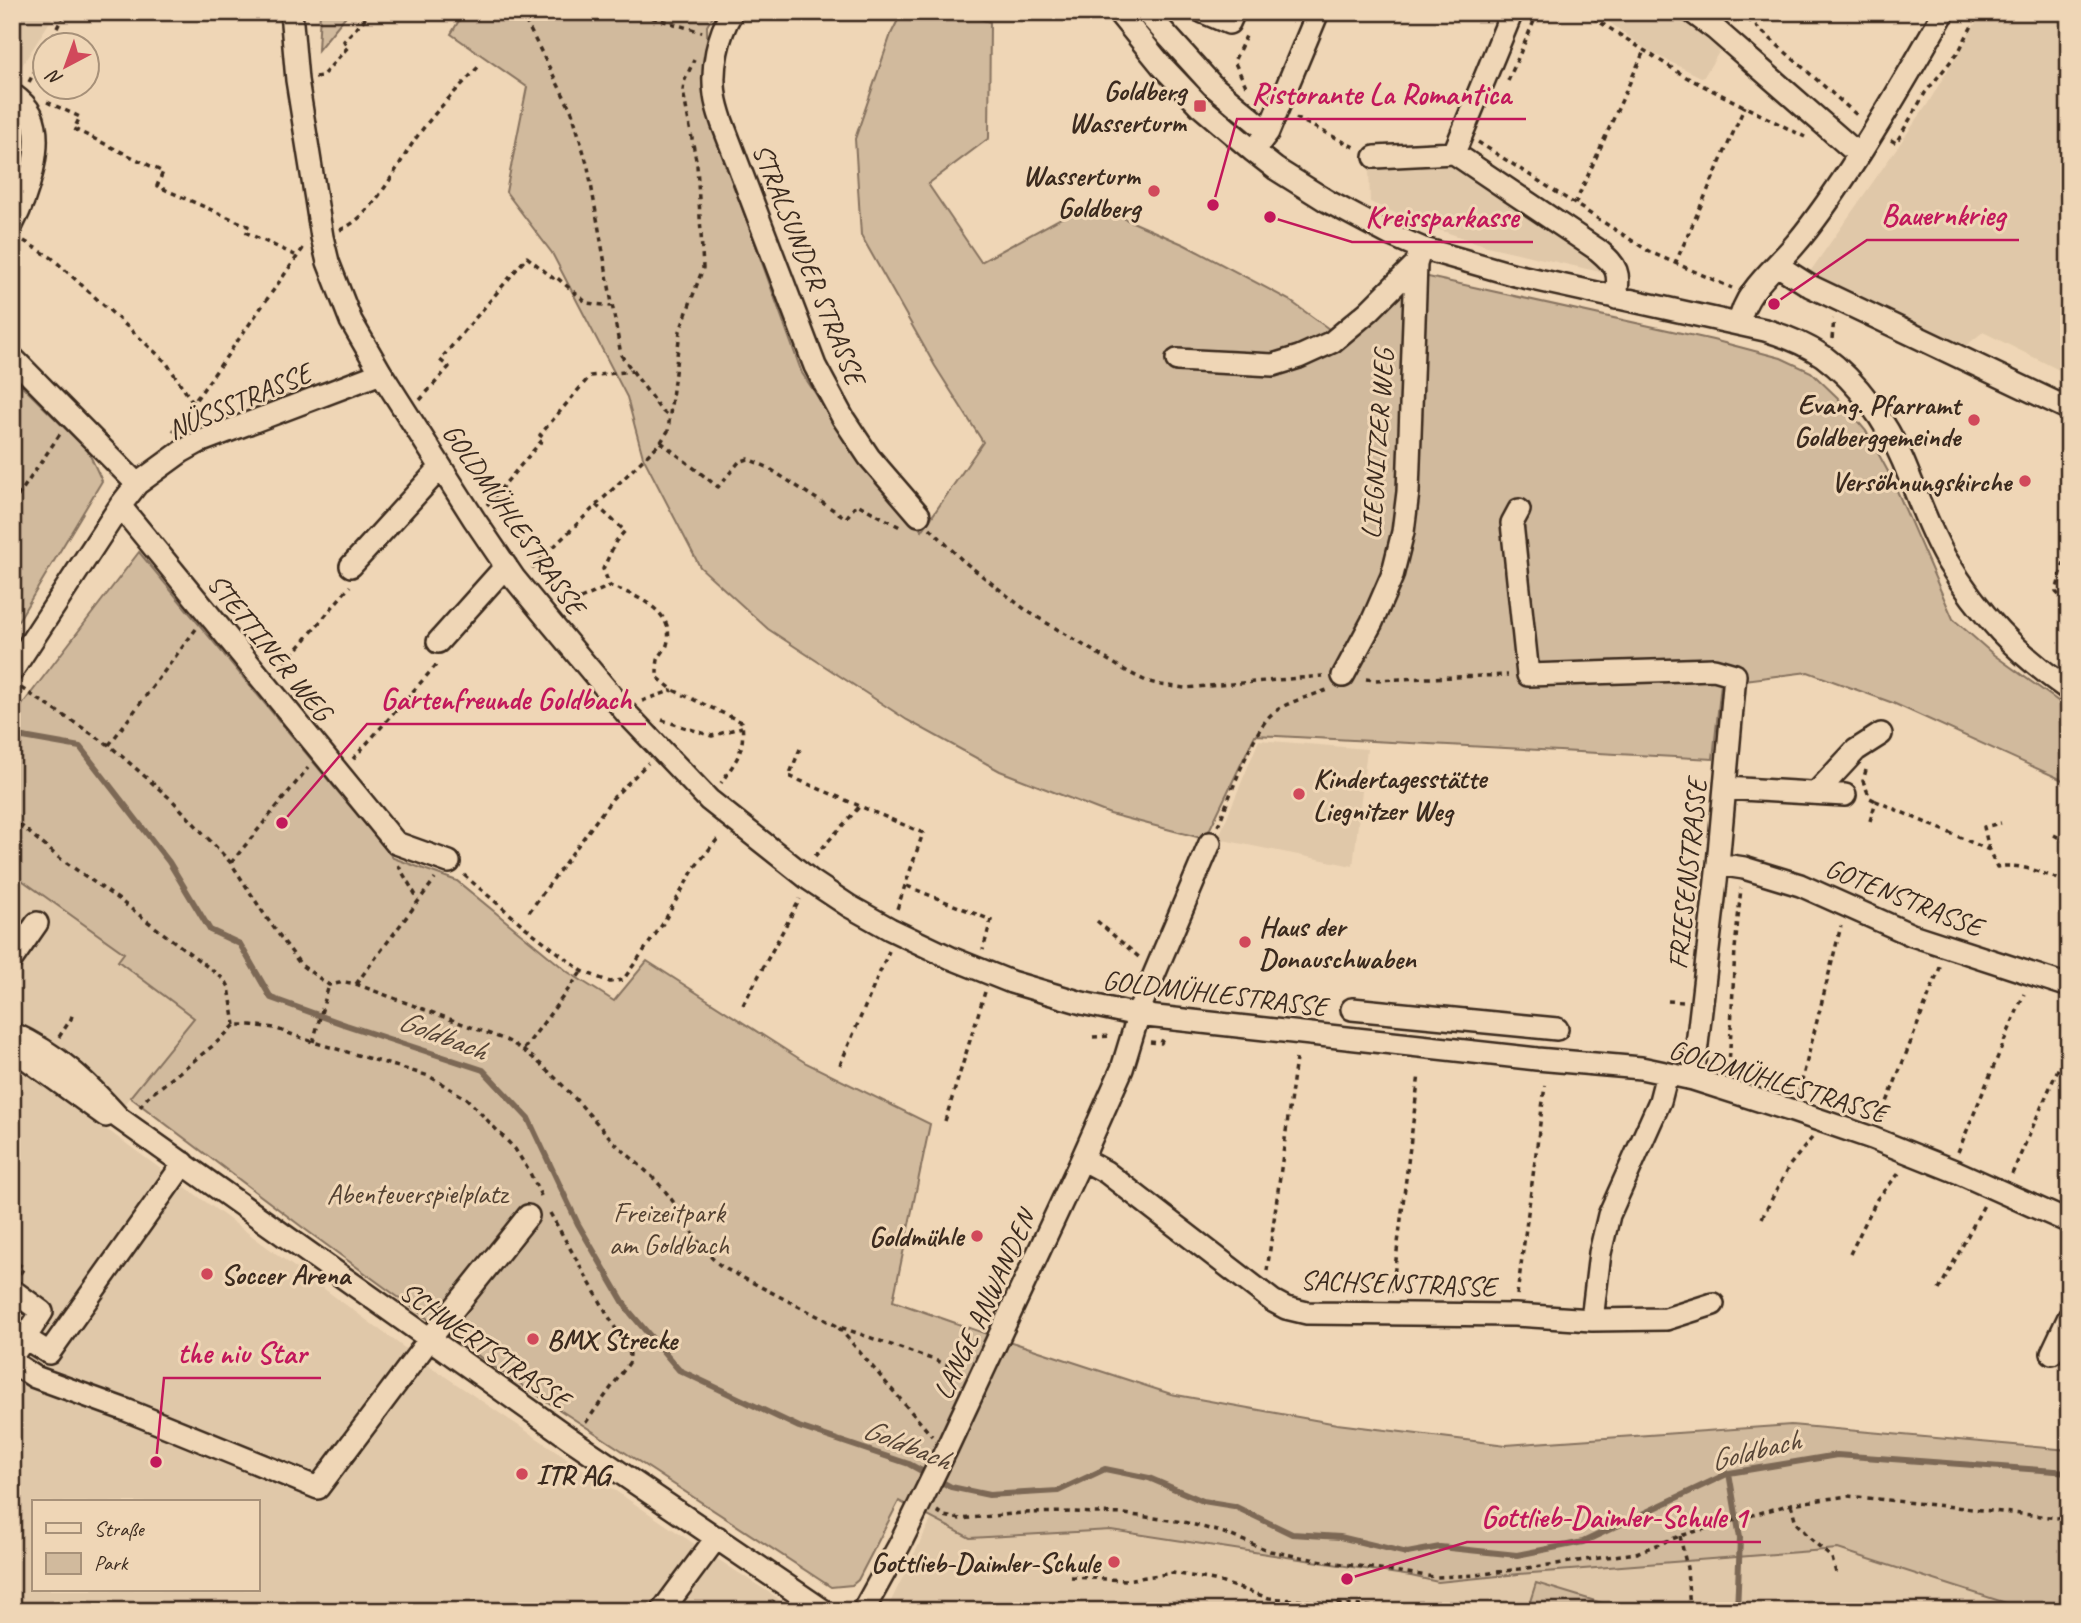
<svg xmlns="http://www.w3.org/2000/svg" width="2081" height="1623" font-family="Caveat,sans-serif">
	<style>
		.built { fill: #e0c8a9; fill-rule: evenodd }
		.green { fill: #d1ba9d; stroke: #86725e; stroke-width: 2 }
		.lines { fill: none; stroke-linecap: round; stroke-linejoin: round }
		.stream { stroke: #7c6855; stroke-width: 6 }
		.minor-casing { stroke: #3b2a1e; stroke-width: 26 }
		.path { stroke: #3b2a1e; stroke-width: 3.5; stroke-dasharray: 5 5; stroke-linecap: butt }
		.minor { stroke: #efd6b6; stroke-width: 21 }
		.poi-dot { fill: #d1495b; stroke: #efd6b6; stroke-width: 2.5 }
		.labels { text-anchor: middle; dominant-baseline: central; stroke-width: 6; stroke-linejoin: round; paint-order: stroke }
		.poi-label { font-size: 28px; font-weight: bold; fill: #3b2a1e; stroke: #efd6b6; text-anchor: end }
		.street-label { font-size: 28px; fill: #3b2a1e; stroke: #efd6b6 }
		.park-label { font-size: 28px; fill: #524031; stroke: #efd6b6 }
		.water-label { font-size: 30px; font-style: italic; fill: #564435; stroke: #efd6b6 }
		.leader { fill: none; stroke: #c2185b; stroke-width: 2.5 }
		.callout-dot { fill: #c2185b; stroke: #efd6b6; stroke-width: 2.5 }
		.callout-label { font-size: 30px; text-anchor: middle; font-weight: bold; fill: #c2185b; stroke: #efd6b6; stroke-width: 6; stroke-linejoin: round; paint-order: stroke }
	</style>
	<rect width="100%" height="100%" fill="#efd6b6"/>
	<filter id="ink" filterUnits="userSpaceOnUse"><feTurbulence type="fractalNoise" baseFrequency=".0143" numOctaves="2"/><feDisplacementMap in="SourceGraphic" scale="14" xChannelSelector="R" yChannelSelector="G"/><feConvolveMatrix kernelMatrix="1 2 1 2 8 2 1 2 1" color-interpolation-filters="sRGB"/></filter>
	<g filter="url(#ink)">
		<!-- built -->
		<path class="built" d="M12,12H56L14,78L12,76Z
			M1596,12H1680L1724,44L1703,78L1648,51Z
			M1982,12H2069V375L1983,332L1963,348L1807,276L1927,105Z
			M1446,163L1595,261L1600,272L1487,246L1413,221L1370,202L1369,167Z
			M1259,740L1367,749L1353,866L1218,839Z
			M12,873L124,953L118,961L194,1018L105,1128L425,1363L699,1547L776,1597L790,1611H12ZM33,1502H257V1590H33Z
			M932,1518L970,1538L1111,1530L1411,1576L1438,1582L1519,1574L1838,1549L2031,1611H886Z"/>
		<!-- green -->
		<path class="green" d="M320,12H349L318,50Z
			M464,12H715L707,26L708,100L728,169L802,373L848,443L922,531L983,442L935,366L861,235L855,139L891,34L902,12H956L990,22L989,138L928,184L981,262L1081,207L1112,213L1185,245L1289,300L1347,342L1424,276L1713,340L1781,358L1811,372L1838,398L1866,431L1891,477L1953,619L1994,655L2069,709V783L1893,703L1808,672L1721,683L1713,759L1255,735L1205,839L1110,814L1000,771L907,720L768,629L700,567L643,457L627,397L552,253L506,192L527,87L451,34Z
			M12,376L88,451L102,481L12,631Z
			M139,552L393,858L457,881L568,972L614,1001L647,961L806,1063L930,1124L893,1301L984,1333L1171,1394L1337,1424L1506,1445L1791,1425L2069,1450V1611H2031L1838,1549L1519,1574L1438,1582L1411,1576L1111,1530L970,1538L899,1501L858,1580L852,1585L831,1587L491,1365L306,1230L130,1097L194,1018L118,961L124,953L12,873V718Z
			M1536,1583L1628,1611H1527Z"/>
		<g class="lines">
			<!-- stream -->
			<path class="stream" d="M12,735L80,747L169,862L210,930L240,944L271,998L346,1025L483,1070L528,1118L578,1224L628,1310L679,1370L799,1427L909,1464L951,1487L989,1495L1058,1491L1105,1469L1149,1478L1203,1501L1234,1506L1292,1534L1340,1537L1407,1553L1440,1547L1517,1555L1583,1542L1729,1473L1837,1455L2069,1472
				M1729,1473L1740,1538L1737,1611"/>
			<defs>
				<path id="minor" d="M291,12L297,80L322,237L328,262L351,321L381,373L474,519L514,578L551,623L627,714L709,800L810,880L849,906L890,929L951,958L1011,982L1082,1003L1138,1015L1537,1059L1641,1068L1693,1079L1793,1111L1872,1138L1957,1172L2069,1222
					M732,12C718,35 711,68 715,95C716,104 719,113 722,122L815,366L843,418L869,457L919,515
					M1118,12L1162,66L1200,106L1253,151L1276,169L1327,201L1391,235L1421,248L1515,275L1765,330C1785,336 1805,344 1823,356C1858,382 1886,421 1903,461C1917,494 1928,528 1946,559C1979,614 2016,653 2069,690
					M1146,12L1212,85L1268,132
					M1203,12L1229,23L1234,12
					M1512,12L1454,153L1598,250C1618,267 1620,272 1616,298
					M1692,12L1715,29L1859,155
					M12,94C19,99 27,106 31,114C45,144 27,197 12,225
					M1261,141L1268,132L1318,12
					M1375,157L1454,153
					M1777,265L1810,286L2069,409
					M1739,324C1744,292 1772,271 1793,247C1814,223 1832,196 1850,169C1883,118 1914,65 1944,12
					M12,357L137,484
					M1177,360L1273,365L1299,357L1332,342L1369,311L1416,264
					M120,506L396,843L449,862
					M1519,510L1512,523L1528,675L1714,669L1735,675L1718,864L1693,1079
					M351,566L441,467
					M438,642L506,566
					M12,671L120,506L137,484L181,452L199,442L381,373
					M1343,676L1372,622L1392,576L1403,532L1408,492L1416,264L1421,248
					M1725,788L1845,795
					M1816,793L1856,750L1881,734
					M1718,864L1744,868L1800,885L1912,935L2069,986
					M12,959L37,923
					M1352,1009L1557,1029
					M12,1033C58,1054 86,1081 119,1118L572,1440L824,1611
					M12,1043L20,1054L106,1116
					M1082,1159L1106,1172L1273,1301L1286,1308L1307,1313L1515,1315L1592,1320L1666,1319L1713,1304
					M16,1293L42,1312L25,1338
					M1592,1320L1600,1253L1609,1215L1660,1101L1667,1074
					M2052,1353L2069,1317
					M12,1356L25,1338L49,1353L184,1163
					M12,1362L35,1377L126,1410L318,1488L429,1340L528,1216
					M662,1611L717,1537
					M863,1611L900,1544L947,1448L1082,1159L1122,1069L1142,1003L1210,843"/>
			</defs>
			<!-- minor casing -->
			<use href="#minor" class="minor-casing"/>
			<!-- path -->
			<path class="path" d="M521,12L572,112L588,167L621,355L660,409L669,417
				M633,12L702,32
				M1584,12L1686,77L1805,137
				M1740,12L1859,117
				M48,46L65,12
				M315,77L322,76L348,47L344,41L371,12
				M1508,81L1538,12
				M29,82L46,50
				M1246,86L1234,61L1246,36
				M47,102L80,117L74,129L163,172L157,186L248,226L245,232L297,256
				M1296,118L1358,149
				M1891,140L1896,143L1925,93L1959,51L1979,12
				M1478,142L1650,252L1732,288
				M1575,204L1644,51
				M340,230C376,215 396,165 419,134C437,109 460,87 481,64
				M24,241L52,258L166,362L193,403
				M1675,264L1745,106
				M1832,339L1834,319
				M420,400L449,367L440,360L527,257L553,278L555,276L587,303L611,306
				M173,432L304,247
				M661,442L718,487L739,462L748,459L767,467L846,518L857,504L900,527
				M12,505L60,434
				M487,505L544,438L540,435L590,376L632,371
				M596,505L625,531L616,541L603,569L610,586
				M930,528L962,560L1027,611L1128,672L1146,681L1161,685L1185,688L1323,676
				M2069,543L2056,592L2069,606
				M532,568L661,442L668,431L680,331L703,268L697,165L683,91L684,82L694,60
				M562,607L610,586C635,595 677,611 667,645C665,650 660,655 658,660C657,665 657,671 657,677L673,690L742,722C745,752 737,759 721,783
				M279,671L350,586
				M1366,679L1374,680L1508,675
				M21,688L109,745L173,801L231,863L266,917L301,965L329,985L345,982L356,984L506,1040C547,1061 583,1109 615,1143C633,1160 654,1176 669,1196C688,1221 698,1250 724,1268L837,1326L963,1370
				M642,701L673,690
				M662,720L712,736L742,727
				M109,745L196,629
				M800,749L789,776L923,833L896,912
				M353,759L438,663
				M1866,770L1863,781L1870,798L1876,801
				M12,818L58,857L118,899L225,980L229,987L235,1025
				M1870,821L1876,801L1989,850L1997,867C2020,862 2046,875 2067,882L2068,890L2067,899L2069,902
				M1218,826C1228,801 1254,727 1273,713C1290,700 1310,697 1329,689
				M2054,835L2069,843
				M1989,850L1984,827L2001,823
				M815,856L860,806
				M231,863L308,768
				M398,865L418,899
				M464,875L525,927L582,971L610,982L623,980L662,925L695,867L720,836
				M2067,882L2063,874L2069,864
				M907,886L991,920L983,950
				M529,912L612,799L648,763
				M1097,921L1141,959
				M356,984L435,879
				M1668,1001L1684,1002
				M743,1005L800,899
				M59,1037L71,1019L73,1012
				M1093,1037L1112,1036
				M313,1042L329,985
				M1150,1042L1161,1043L1163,1039
				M524,1049L582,971
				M840,1065L889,951
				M1729,1068L1735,949L1741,888
				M1799,1092L1841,926
				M140,1107L148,1097L215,1044L235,1025H251L274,1028L313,1042L429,1076L467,1099L515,1149L529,1171L543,1200
				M1880,1120L1941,965
				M945,1121L985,992
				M1958,1152L2024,994
				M2012,1174L2069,1044
				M550,1213L630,1354L629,1363L584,1425
				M1762,1218L1789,1166L1812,1138
				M1850,1254L1877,1199L1901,1171
				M1267,1271L1296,1059
				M12,1273L18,1264L24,1268L19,1275
				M1939,1290L1984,1205
				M1392,1292L1419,1074
				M1517,1295L1545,1086
				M839,1328L932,1436
				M1791,1504L1796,1523L1810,1538L1832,1558L1836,1573
				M937,1511L944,1516L960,1519L1023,1513L1072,1512L1124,1514L1184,1522L1224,1533L1270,1551L1316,1560L1435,1577L1476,1575L1636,1553L1680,1536L1791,1504L1848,1496L2069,1519
				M1680,1536L1687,1568L1690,1611
				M1071,1577L1126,1580L1173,1573L1214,1580L1269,1598L1419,1611
				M769,1611L774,1600"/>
			<!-- minor -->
			<use href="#minor" class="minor"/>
		</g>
	</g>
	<!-- markers -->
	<g class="poi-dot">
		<rect x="1193" y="99" width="14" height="14" rx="3.5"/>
		<circle cx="1154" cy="191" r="7"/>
		<circle cx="1974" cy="420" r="7"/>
		<circle cx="2025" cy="481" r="7"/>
		<circle cx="1299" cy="794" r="7"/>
		<circle cx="1245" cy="942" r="7"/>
		<circle cx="977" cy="1236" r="7"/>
		<circle cx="207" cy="1274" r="7"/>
		<circle cx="533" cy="1339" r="7"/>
		<circle cx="522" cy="1474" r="7"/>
		<circle cx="1114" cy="1562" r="7"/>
	</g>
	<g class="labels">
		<!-- poi labels -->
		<g class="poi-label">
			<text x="1186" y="90">Goldberg<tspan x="1186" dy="32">Wasserturm</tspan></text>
			<text x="1140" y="175">Wasserturm<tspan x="1140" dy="32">Goldberg</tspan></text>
			<text x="1960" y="404">Evang. Pfarramt<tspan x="1960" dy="32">Goldberggemeinde</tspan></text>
			<text x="2011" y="481">Versöhnungskirche</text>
			<text x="1313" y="778" text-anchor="start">Kindertagesstätte<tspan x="1313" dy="32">Liegnitzer Weg</tspan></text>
			<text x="1259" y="926" text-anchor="start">Haus der<tspan x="1259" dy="32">Donauschwaben</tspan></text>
			<text x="963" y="1236">Goldmühle</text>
			<text x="221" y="1274" text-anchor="start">Soccer Arena</text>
			<text x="547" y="1339" text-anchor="start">BMX Strecke</text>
			<text x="536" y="1474" text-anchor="start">ITR AG</text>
			<text x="1100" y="1562">Gottlieb-Daimler-Schule</text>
		</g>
		<!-- street labels -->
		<g class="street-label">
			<text transform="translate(809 264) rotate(68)">STRALSUNDER STRASSE</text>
			<text transform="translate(239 401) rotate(-23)">NÜSSSTRASSE</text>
			<text transform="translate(1377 444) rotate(-86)">LIEGNITZER WEG</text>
			<text transform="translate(514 519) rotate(55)">GOLDMÜHLESTRASSE</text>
			<text transform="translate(270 647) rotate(51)">STETTINER WEG</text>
			<text transform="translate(1687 874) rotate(-84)">FRIESENSTRASSE</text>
			<text transform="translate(1904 897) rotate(22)">GOTENSTRASSE</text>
			<text transform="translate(1215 993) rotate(7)">GOLDMÜHLESTRASSE</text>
			<text transform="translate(1778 1081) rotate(17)">GOLDMÜHLESTRASSE</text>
			<text transform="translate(1398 1283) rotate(2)">SACHSENSTRASSE</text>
			<text transform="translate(984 1305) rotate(-65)">LANGE ANWANDEN</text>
			<text transform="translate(485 1345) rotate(35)">SCHWERTSTRASSE</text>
		</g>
		<!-- park labels -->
		<g class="park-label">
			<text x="417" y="1193">Abenteuerspielplatz</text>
			<text x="669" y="1212">Freizeitpark<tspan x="669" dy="32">am Goldbach</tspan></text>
		</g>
		<!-- water labels -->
		<g class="water-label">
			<text transform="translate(443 1035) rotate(21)">Goldbach</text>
			<text transform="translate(907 1444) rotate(22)">Goldbach</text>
			<text transform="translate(1755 1450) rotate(-14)">Goldbach</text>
		</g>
	</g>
	<!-- callouts -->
	<path class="leader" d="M1213 205L1237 119H1526M1774 304L1867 240H2019M1270 217L1352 242H1533M282 823L367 724H646M156 1462L164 1378H321M1347 1579L1467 1542H1761"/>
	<g class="callout-dot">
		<circle cx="1213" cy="205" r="7"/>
		<circle cx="1774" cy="304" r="7"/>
		<circle cx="1270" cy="217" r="7"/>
		<circle cx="282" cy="823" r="7"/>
		<circle cx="156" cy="1462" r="7"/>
		<circle cx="1347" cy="1579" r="7"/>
	</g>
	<g class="callout-label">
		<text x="1381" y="104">Ristorante La Romantica</text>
		<text x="1943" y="225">Bauernkrieg</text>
		<text x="1442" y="227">Kreissparkasse</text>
		<text x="506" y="709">Gartenfreunde Goldbach</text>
		<text x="242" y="1363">the niu Star</text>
		<text x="1614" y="1527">Gottlieb-Daimler-Schule 1</text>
	</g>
	<!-- margin -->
	<rect width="2081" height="1623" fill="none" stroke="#efd6b6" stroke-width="42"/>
	<rect x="21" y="21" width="2039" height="1581" fill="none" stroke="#3b2a1e" stroke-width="2.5" filter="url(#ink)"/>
	<!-- legend -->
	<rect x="32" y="1500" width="228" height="91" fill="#efd6b6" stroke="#a79179" stroke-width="2"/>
	<rect x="46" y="1523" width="35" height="10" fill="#efd6b6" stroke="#a79179" stroke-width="2"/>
	<text x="94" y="1536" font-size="21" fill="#3b2a1e">Straße</text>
	<rect x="46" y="1553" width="35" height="21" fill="#d1ba9d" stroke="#a79179" stroke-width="2"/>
	<text x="94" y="1570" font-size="21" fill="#3b2a1e">Park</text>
	<!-- north arrow -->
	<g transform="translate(66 66) rotate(221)"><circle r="33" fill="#efd6b6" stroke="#a79179" stroke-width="2"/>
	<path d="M0-5L12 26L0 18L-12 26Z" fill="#d1495b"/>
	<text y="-10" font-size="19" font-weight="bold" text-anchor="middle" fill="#3b2a1e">N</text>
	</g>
</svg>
